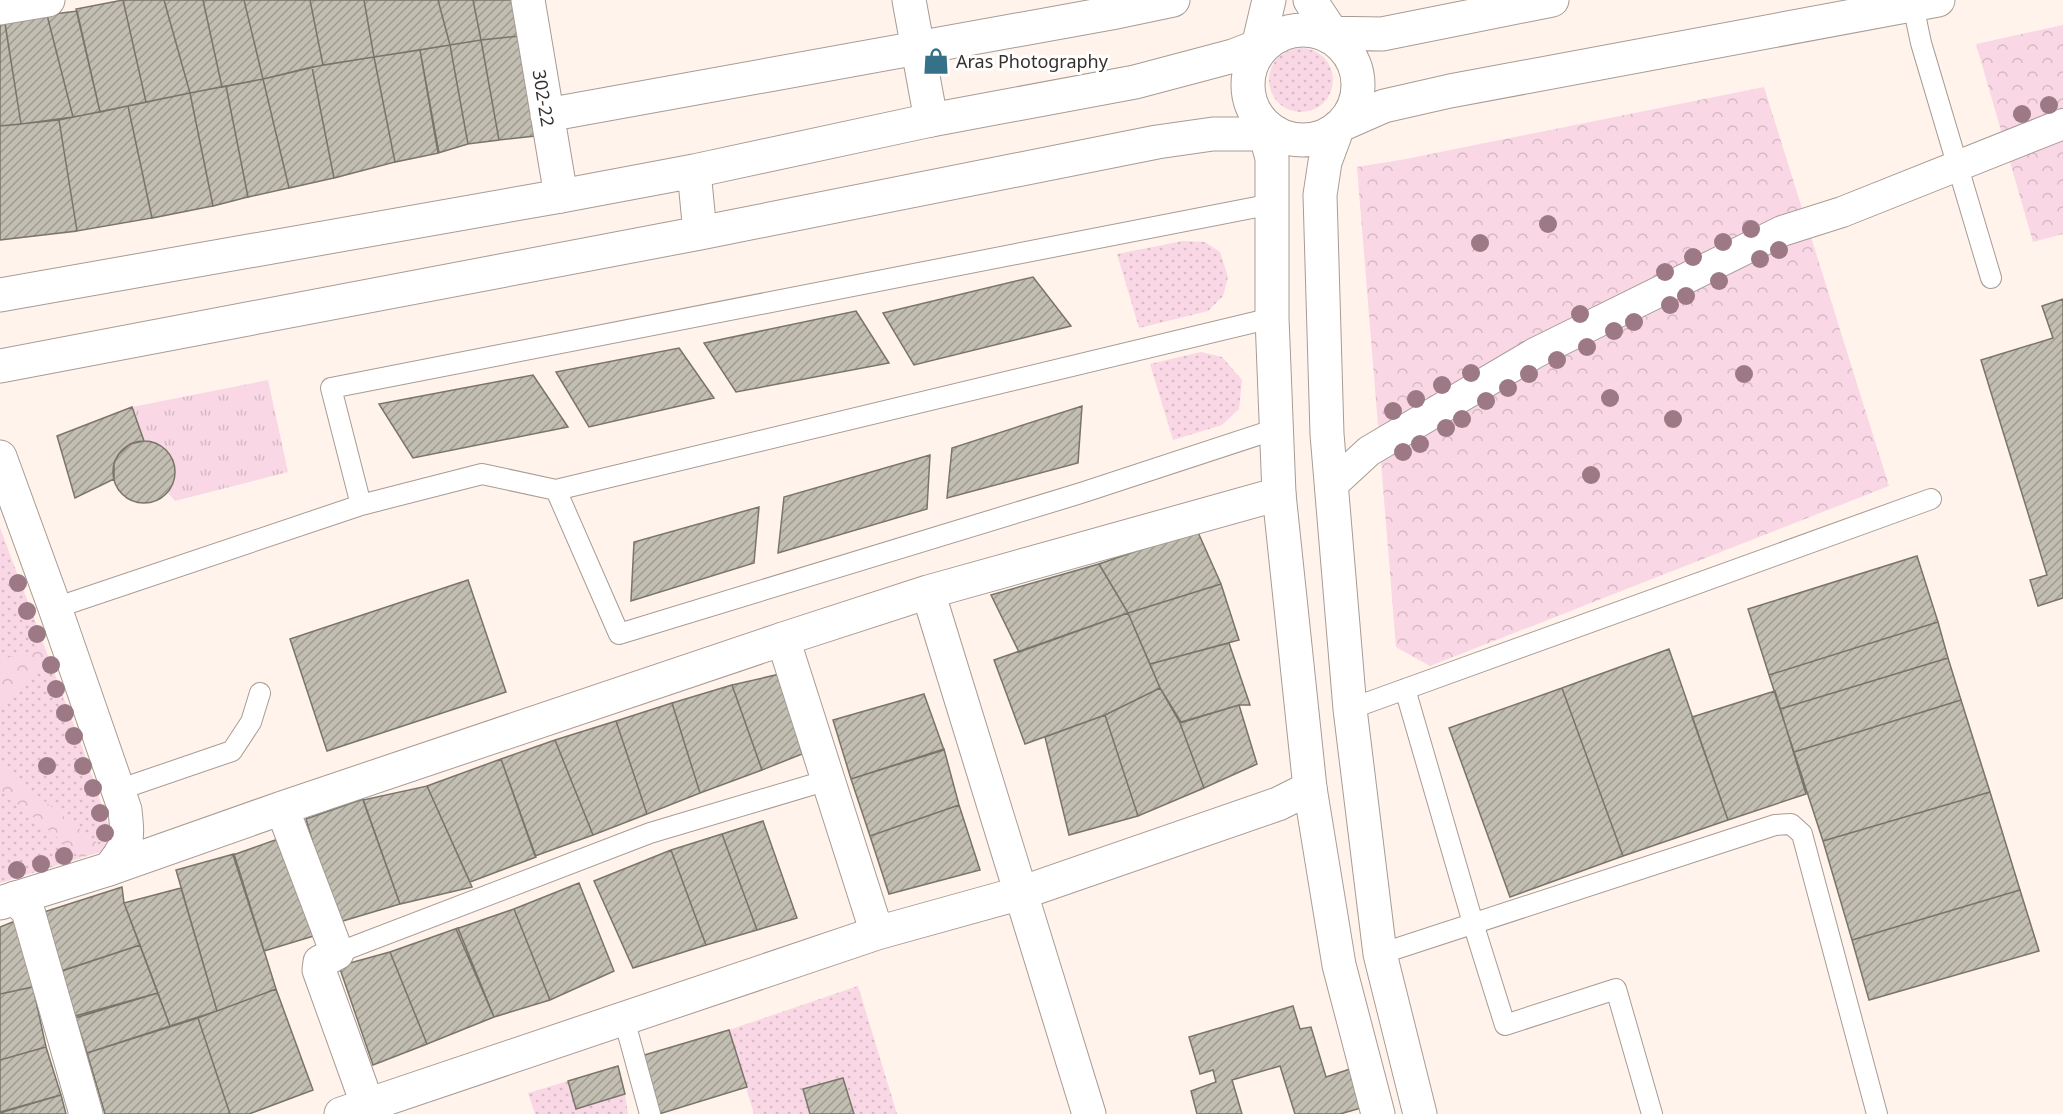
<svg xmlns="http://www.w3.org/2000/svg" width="2063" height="1114" font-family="'Noto Sans',sans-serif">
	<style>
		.grass { fill: url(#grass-tufts) }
		.park { fill: url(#park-crowns) }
		.garden { fill: url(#garden-dots) }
		.building { fill: url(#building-hatch); stroke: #79756a; stroke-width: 1.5 }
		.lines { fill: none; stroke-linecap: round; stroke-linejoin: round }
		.service-casing { stroke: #a79c94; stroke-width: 22 }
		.pedestrian-casing { stroke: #a79c94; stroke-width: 32 }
		.minor-casing { stroke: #a79c94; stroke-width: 35 }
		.tertiary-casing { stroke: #a79c94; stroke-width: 35 }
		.secondary-casing { stroke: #a79c94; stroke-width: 35 }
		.service { stroke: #fff; stroke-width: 20 }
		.pedestrian { stroke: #fff; stroke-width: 30 }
		.minor { stroke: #fff; stroke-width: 33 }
		.tertiary { stroke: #fff; stroke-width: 33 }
		.secondary { stroke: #fff; stroke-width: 33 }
		.tree { fill: #9c7985 }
		.labels { text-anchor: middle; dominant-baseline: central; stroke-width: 6; stroke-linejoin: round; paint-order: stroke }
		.poi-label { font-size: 18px; fill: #35302d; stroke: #fff; text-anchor: start }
		.street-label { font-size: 18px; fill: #35302d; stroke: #fff }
	</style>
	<defs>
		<pattern id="grass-tufts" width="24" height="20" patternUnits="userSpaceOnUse" patternTransform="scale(1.5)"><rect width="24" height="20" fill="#f9d7e5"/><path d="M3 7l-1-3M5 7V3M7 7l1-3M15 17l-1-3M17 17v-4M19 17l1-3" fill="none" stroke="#d6b9c5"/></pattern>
		<pattern id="park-crowns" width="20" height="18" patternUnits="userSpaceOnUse" patternTransform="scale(1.5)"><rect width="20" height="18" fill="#f9d7e5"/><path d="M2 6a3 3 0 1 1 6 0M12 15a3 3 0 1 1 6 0" fill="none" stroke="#d6b9c5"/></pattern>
		<pattern id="garden-dots" width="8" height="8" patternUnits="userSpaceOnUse" patternTransform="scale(1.5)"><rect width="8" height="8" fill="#f9d7e5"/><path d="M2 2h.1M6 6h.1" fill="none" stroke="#d6b9c5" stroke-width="1.8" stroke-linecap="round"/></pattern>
		<pattern id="building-hatch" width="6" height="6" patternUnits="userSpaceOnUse" patternTransform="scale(1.5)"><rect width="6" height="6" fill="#c2beb2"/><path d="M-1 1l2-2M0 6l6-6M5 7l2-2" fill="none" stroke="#9e9b91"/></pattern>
	</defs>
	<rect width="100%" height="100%" fill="#fff3eb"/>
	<!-- grass -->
	<path class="grass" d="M268,380L288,472L175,501L167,492C181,467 172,445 144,441L132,407Z"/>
	<!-- park -->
	<path class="park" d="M2063,25V234L2033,242L1976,44Z
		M1764,87L1889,486L1430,666L1396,647L1357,167L1406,159Z
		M0,528L81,744L113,839L109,846L101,852L0,881Z"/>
	<!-- garden -->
	<path class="garden" d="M1269 80a32 32 0 1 1 64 0a32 32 0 1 1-64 0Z
		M1183,241L1205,242L1220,252L1228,277L1223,296L1208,311L1139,328L1117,254Z
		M1201,352L1222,357L1242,380L1239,409L1222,425L1173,440L1150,364Z
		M3,537L42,639L31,651L0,660V554Z
		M48,655L49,662L82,747L112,837L105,849L0,766V707Z
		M0,789L81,858L0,883Z
		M858,986L897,1114H854L843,1078L803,1089L810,1114H754L729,1030Z
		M568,1081L576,1109L625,1094L628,1114H535L528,1093Z"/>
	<!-- building -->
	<path class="building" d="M123,0H164L190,93L146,102Z
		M123,0L146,102L100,112L76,9Z
		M164,0H203L222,87L190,93Z
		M203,0H244L263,79L222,87Z
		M244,0H310L323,65L263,79Z
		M310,0H364L374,57L323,65Z
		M364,0H438L450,45L374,57Z
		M438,0H473L481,40L450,45Z
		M473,0H512L519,36L481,40Z
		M77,11L100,112L73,117L47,15Z
		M47,15L73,117L21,124L5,23Z
		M5,24L21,124L0,126V25Z
		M519,36L535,136L499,140L481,40Z
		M481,40L499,140L468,144L450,45Z
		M450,45L468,144L438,153L420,50Z
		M420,50L439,153L395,162L374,57Z
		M374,57L395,162L334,178L312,67Z
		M312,67L334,178L289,188L263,79Z
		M263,79L289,188L248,197L226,86Z
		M226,86L248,197L213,206L190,93Z
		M190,93L213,206L152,218L128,106Z
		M128,106L152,218L77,231L59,120Z
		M59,120L77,231L0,240V126Z
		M1033,277L1071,326L914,365L883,313Z
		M2063,299V598L2038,606L2030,580L2047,575L1981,360L2053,338L2042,306Z
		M856,311L889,363L736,392L704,343Z
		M679,348L714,398L589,427L556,372Z
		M533,375L568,427L413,458L379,404Z
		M1082,406L1078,463L947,498L952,448Z
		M132,407L144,441L130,444L119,454L114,463V479L75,498L57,436Z
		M113 472a31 31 0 1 1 62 0a31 31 0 1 1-62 0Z
		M930,455L927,509L778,553L784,497Z
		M759,507L754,563L631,601L634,542Z
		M1197,530L1221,584L1128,613L1099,564Z
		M1917,556L1938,622L1769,675L1748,609Z
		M1099,564L1128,613L1019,652L991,595Z
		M468,580L506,692L327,751L290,639Z
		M1221,584L1239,640L1150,664L1128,613Z
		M1128,613L1160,688L1105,715L1025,744L994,660Z
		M1938,622L1948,658L1780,709L1769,675Z
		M1229,643L1250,705H1239L1181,722L1160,688L1150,664Z
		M1669,649L1728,820L1623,856L1562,688Z
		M1948,658L1961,700L1794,752L1780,709Z
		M780,674L802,754L762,770L732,685Z
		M732,685L762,770L700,793L672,703Z
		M1160,688L1180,723L1204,788L1138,816L1105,715Z
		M1562,688L1623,856L1510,897L1449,728Z
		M1775,691L1806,794L1728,820L1692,717Z
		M924,694L944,750L851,779L833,720Z
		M1961,700L1990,792L1823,841L1794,752Z
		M672,703L700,793L647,814L616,721Z
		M1239,705L1257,764L1204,788L1180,723Z
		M1105,715L1138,816L1069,835L1045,737Z
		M616,721L647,814L593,835L555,740Z
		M555,740L593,835L535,856L501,759Z
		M944,749L959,805L870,836L851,779Z
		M501,759L536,857L470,882L427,786Z
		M427,786L472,887L400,904L363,800Z
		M1990,792L2020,890L1852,940L1823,841Z
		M363,799L400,904L336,923L306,819Z
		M959,805L980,870L889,894L870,836Z
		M763,821L797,918L757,930L722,834Z
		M722,834L757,930L706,945L671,850Z
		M281,838L317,935L264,951L233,855Z
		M671,850L706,945L633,968L594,881Z
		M234,854L276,989L217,1011L176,870Z
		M579,883L614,971L550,1000L514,909Z
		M122,887L124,903L140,945L62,971L44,912Z
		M181,888L217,1011L170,1026L124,903Z
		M2020,890L2039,951L1869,1000L1852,940Z
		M514,909L550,1000L494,1017L456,929Z
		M15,921L33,987L0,994V927Z
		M458,928L494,1017L427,1044L390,952Z
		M140,945L158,993L75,1018L61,971Z
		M390,952L427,1044L373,1065L339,966Z
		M33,987L46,1047L0,1060V994Z
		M276,989L313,1090L249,1114H230L198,1018Z
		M158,993L170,1026L87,1053L75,1016Z
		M1293,1006L1300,1029L1311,1027L1326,1077L1350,1069L1361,1108L1340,1114H1295L1280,1066L1232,1080L1242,1114H1197L1191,1091L1216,1082L1213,1070L1200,1074L1189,1037Z
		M198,1018L230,1114H105L87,1053Z
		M729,1030L747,1087L659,1114L641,1056Z
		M46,1047L61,1095L0,1113V1060Z
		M618,1066L625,1094L576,1109L568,1081Z
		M843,1078L854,1114H810L803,1089Z
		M61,1095L66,1114H0V1112Z"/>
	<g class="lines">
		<defs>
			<path id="service" d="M1913,5L1921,43L1991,278
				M556,490L619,634L1081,493L1276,429
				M361,505L331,388L1272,204
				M55,608L361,505L482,474L556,490L1272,318
				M1405,689L1473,923L1505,1025L1616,989L1652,1114
				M1350,709L1931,499
				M118,790L232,751L251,722L260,693
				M337,953L650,833L828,780
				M1380,954L1775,825L1791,824L1802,834L1877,1114
				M624,1019L650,1114"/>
			<path id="pedestrian" d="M1330,487L1369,451L1535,353L1782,231L1842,212L2063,124"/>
			<path id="minor" d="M528,0L561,196
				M909,0L931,120
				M0,8L48,0
				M547,115L1111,13L1173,0
				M928,592L1089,1114
				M783,639L877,933
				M282,808L337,953L320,962L319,970L368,1106
				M109,869L282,808L783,639L928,592L1279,494
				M15,898L28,911L86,1114
				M341,1114L877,933L1021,893L1278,804L1310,788"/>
			<path id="tertiary" d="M0,457L55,608L125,810C128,839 129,846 109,869L0,903"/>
			<path id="secondary" d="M1310,0L1338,42
				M1248 85a55 55 0 1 1 110 0a55 55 0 1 1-110 0Z
				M1321,33L1382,34L1552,0
				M1256,55L1269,0
				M1262,122L1272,158V318L1279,494L1310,788L1339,965L1378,1114
				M1343,124L1384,106L1450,91L1938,0
				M1338,127L1325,162L1320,195L1327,434L1350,709L1380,954L1420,1114
				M694,171L700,233
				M0,295L561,196L694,171L931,120L1135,82L1233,56L1269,42
				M0,366L700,233L1157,142L1213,134H1276"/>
		</defs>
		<!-- service casing -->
		<use href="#service" class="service-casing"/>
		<!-- pedestrian casing -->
		<use href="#pedestrian" class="pedestrian-casing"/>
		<!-- minor casing -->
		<use href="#minor" class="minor-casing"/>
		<!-- tertiary casing -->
		<use href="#tertiary" class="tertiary-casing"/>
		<!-- secondary casing -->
		<use href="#secondary" class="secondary-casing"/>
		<!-- service -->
		<use href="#service" class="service"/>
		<!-- pedestrian -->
		<use href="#pedestrian" class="pedestrian"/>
		<!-- minor -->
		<use href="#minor" class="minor"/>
		<!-- tertiary -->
		<use href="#tertiary" class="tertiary"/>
		<!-- secondary -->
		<use href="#secondary" class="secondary"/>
	</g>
	<!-- trees -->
	<g class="tree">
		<circle cx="2049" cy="105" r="9"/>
		<circle cx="2022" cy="114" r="9"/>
		<circle cx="1548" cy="224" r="9"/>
		<circle cx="1751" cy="229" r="9"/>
		<circle cx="1723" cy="242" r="9"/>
		<circle cx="1480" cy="243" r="9"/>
		<circle cx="1779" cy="250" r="9"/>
		<circle cx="1693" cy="257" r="9"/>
		<circle cx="1760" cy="259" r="9"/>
		<circle cx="1665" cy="272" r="9"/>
		<circle cx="1719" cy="281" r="9"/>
		<circle cx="1686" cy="296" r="9"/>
		<circle cx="1670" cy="305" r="9"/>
		<circle cx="1580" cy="314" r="9"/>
		<circle cx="1634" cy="322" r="9"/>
		<circle cx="1614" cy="331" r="9"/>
		<circle cx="1587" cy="347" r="9"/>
		<circle cx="1557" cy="360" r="9"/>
		<circle cx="1471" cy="373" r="9"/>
		<circle cx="1529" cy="374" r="9"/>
		<circle cx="1744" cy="374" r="9"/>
		<circle cx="1442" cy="385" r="9"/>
		<circle cx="1508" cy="388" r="9"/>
		<circle cx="1610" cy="398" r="9"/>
		<circle cx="1416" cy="399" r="9"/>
		<circle cx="1486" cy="401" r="9"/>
		<circle cx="1393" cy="411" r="9"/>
		<circle cx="1462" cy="419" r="9"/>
		<circle cx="1673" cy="419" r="9"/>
		<circle cx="1446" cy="428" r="9"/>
		<circle cx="1420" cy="444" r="9"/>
		<circle cx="1403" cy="452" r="9"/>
		<circle cx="1591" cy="475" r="9"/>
		<circle cx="18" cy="583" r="9"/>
		<circle cx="27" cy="611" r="9"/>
		<circle cx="37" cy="634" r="9"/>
		<circle cx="51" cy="665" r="9"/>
		<circle cx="56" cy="689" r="9"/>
		<circle cx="65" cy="713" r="9"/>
		<circle cx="74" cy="736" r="9"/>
		<circle cx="47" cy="766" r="9"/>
		<circle cx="83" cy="766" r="9"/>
		<circle cx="93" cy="788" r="9"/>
		<circle cx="100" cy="813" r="9"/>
		<circle cx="105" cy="833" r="9"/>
		<circle cx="64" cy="856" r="9"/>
		<circle cx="41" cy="864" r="9"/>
		<circle cx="17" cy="870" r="9"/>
	</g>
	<!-- icons -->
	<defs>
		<symbol id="shop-bare" viewBox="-9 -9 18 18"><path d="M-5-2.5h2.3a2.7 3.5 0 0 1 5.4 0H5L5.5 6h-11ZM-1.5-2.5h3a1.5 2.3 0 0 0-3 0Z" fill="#357188" stroke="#fff" stroke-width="2.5" paint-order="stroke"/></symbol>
	</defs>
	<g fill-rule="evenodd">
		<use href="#shop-bare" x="917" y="42" width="38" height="38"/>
	</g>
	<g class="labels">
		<!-- poi labels -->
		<g class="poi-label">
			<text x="956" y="61">Aras Photography</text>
		</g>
		<!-- street labels -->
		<g class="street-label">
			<text transform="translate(544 98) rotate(81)">302-22</text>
		</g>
	</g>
</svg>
